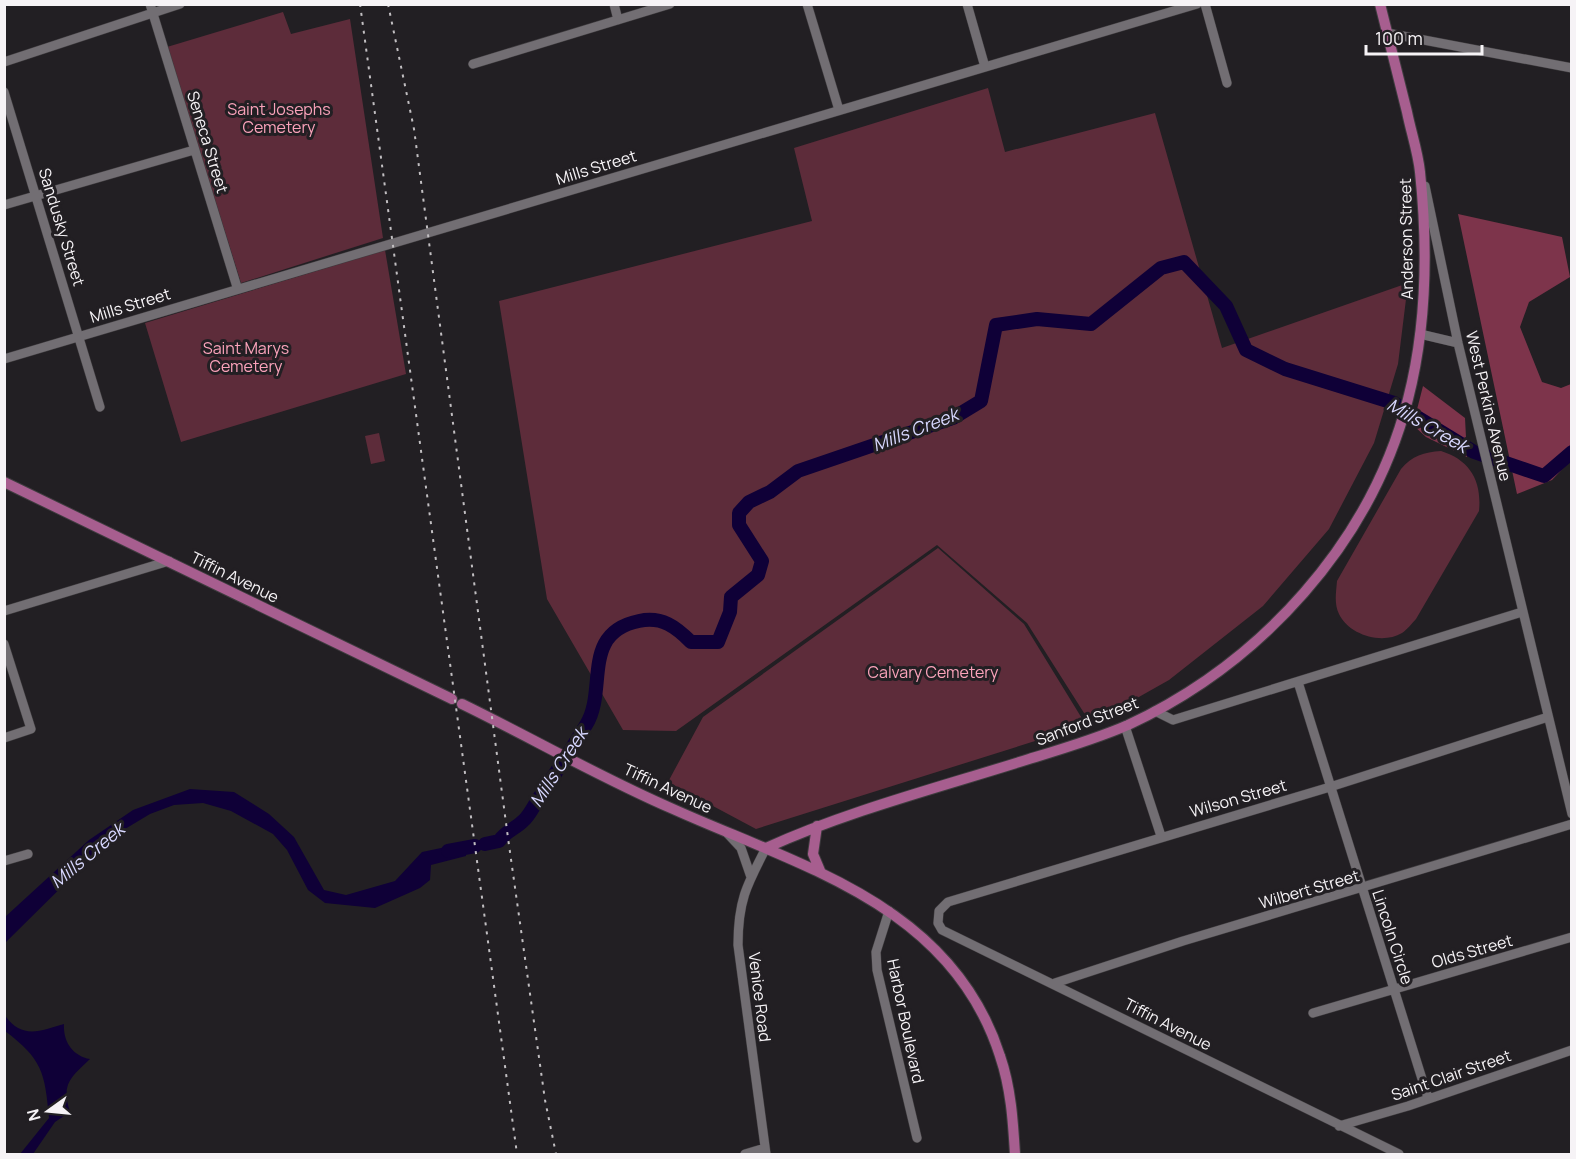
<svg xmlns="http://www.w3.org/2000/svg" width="1576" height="1159" font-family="Manrope,sans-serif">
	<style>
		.green { fill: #5d2c3a }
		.forest { fill: #7d344b }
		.water { fill: #0f0037 }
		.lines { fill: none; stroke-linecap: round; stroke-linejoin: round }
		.river { stroke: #0f0037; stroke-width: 14 }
		.minor-casing { stroke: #3f3c3f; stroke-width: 10 }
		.major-casing { stroke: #3f3c3f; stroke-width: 12 }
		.minor { stroke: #726e73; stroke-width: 9 }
		.major { stroke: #a75e8f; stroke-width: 10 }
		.rail { stroke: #c2bfc2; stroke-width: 2; stroke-dasharray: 3 6; stroke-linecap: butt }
		.labels { text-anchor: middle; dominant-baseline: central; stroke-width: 6; stroke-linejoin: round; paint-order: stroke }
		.park-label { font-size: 16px; fill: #faa2ba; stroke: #221f23 }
		.street-label { font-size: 16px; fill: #f6f3f6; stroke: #221f23 }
		.water-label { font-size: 18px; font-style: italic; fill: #d8d8ff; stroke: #221f23 }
	</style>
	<rect width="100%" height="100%" fill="#221f23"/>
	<!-- green -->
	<path class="green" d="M283,12L291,34L350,19L383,238L241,283L167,47Z
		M988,88L1005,152L1155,113L1222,348L1408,283L1398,364L1374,443L1329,529L1263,606L1169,680L1091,724L1027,623L937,545L676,731L623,730L547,599L499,301L812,221L794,148Z
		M385,250L406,374L181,442L145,323Z
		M379,433L385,461L371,464L365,436Z
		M1441,451C1470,460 1482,481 1479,511L1416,619C1412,623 1407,630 1402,633C1382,645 1349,635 1339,614C1334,604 1336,593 1337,581L1401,469C1412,456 1424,452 1441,451Z
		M938,548L1024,624L1086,725L756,829L668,782L703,717Z"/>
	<!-- forest -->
	<path class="forest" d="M1458,214L1562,237L1570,277L1529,302L1520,327L1542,382L1561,388L1571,384V460L1552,480L1517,494Z
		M1423,386L1465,418L1467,457L1426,437L1413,425Z"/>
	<!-- water -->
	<path class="water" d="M190,789L234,792L269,814L294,837L324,890L346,895L395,881L422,852L465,843L466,856L431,865L430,880L420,888L375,908L325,903L308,890L287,850L273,834L231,811L203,803L174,805L150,814L125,829L93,856L5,943V917L89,840L133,810Z
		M4,1014C21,1040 40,1031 64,1024C63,1042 73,1056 90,1059C70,1078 61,1084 70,1112L55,1122L33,1154H20L49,1118C45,1072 42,1059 5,1031Z"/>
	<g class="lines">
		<!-- river -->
		<path class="river" d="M485,844L499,841C506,831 515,829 523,821C530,815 534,805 539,798C555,774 571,750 586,725C608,690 580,633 639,621C662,616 676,627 691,642H718L730,612L731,597L758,575L762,561L739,525V513L749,502L770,492L798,471L953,418L981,401L996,325L1037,319L1091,324L1161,268L1184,262L1226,306L1246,350L1285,369L1394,403L1474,452L1544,476L1572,452
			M448,851L475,846"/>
		<defs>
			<path id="minor" d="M150,4L237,287
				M614,4L618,20
				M807,4L839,110
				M967,4L985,67
				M1205,4L1227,83
				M1387,33L1572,68
				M4,62L180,4
				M473,64L670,4
				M4,92L100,407
				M1425,186L1458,343L1572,814
				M4,205L194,150
				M1420,334L1458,343
				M4,359L1197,4
				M4,611L169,561
				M4,644L31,729L4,738
				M1298,682L1428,1098
				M1155,711L1173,720L1522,612
				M1125,726L1161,836
				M727,833L741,848L751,877
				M4,861L28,854
				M889,911L876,952L877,970L917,1138
				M1055,983L1183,941L1572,824
				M1313,1013L1572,937
				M1339,1126L1408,1106L1572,1050
				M745,1154L765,1148
				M766,1154L738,945C738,902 746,886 766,848
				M1399,1154L942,930L938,923L939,911L948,902L1330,787L1548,717"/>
			<path id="major" d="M4,482L452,699
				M462,704C532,738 601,778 673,809C802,867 952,905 1000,1056C1011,1088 1013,1121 1015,1154
				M817,826L813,854L821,873
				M766,848C850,810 941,787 1029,759C1062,749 1096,739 1128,725C1261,663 1371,543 1408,399C1427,325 1428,248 1420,172C1418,152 1411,132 1407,112C1398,76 1389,40 1380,4"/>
		</defs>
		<!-- minor casing -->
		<use href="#minor" class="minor-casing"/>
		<!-- major casing -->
		<use href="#major" class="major-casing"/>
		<!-- minor -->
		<use href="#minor" class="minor"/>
		<!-- major -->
		<use href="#major" class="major"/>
		<!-- rail -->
		<path class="rail" d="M360,4L517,1154
			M388,4L414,129L508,838L545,1100L556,1154"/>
	</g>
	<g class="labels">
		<!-- park labels -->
		<g class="park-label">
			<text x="279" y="109">Saint Josephs<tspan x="279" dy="18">Cemetery</tspan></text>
			<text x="246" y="348">Saint Marys<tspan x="246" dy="18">Cemetery</tspan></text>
			<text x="933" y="672">Calvary Cemetery</text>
		</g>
		<!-- street labels -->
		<g class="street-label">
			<text transform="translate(208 142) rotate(73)">Seneca Street</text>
			<text transform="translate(596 167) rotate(-17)">Mills Street</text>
			<text transform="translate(62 227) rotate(73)">Sandusky Street</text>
			<text transform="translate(1406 239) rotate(-91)">Anderson Street</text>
			<text transform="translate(130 305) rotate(-17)">Mills Street</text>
			<text transform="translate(1489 406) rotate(77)">West Perkins Avenue</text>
			<text transform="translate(235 577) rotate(26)">Tiffin Avenue</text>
			<text transform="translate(1087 721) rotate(-21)">Sanford Street</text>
			<text transform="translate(668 788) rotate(25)">Tiffin Avenue</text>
			<text transform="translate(1238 798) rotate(-16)">Wilson Street</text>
			<text transform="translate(1309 889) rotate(-16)">Wilbert Street</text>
			<text transform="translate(1393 937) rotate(72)">Lincoln Circle</text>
			<text transform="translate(1472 951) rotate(-16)">Olds Street</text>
			<text transform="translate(760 997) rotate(83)">Venice Road</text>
			<text transform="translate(906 1021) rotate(78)">Harbor Boulevard</text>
			<text transform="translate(1168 1024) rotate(27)">Tiffin Avenue</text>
			<text transform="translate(1451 1075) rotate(-19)">Saint Clair Street</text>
		</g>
		<!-- water labels -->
		<g class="water-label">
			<text transform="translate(1428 425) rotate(30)">Mills Creek</text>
			<text transform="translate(915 429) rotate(-21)">Mills Creek</text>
			<text transform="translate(558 767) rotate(-57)">Mills Creek</text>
			<text transform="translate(87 855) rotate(-40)">Mills Creek</text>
		</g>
	</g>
	<!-- border -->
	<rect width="1576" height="1159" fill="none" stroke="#f6f3f6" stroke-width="12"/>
	<!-- north arrow -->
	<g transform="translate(48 1111) rotate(255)" stroke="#221f23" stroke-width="4.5" paint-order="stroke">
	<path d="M0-4.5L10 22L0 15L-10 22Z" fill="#f6f3f6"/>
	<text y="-9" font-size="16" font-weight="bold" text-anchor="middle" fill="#f6f3f6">N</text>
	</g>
	<!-- scale -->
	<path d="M1366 45v9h116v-9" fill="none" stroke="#f6f3f6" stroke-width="3"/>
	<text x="1375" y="45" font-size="18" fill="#f6f3f6" stroke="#221f23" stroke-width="4.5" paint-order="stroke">100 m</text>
</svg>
